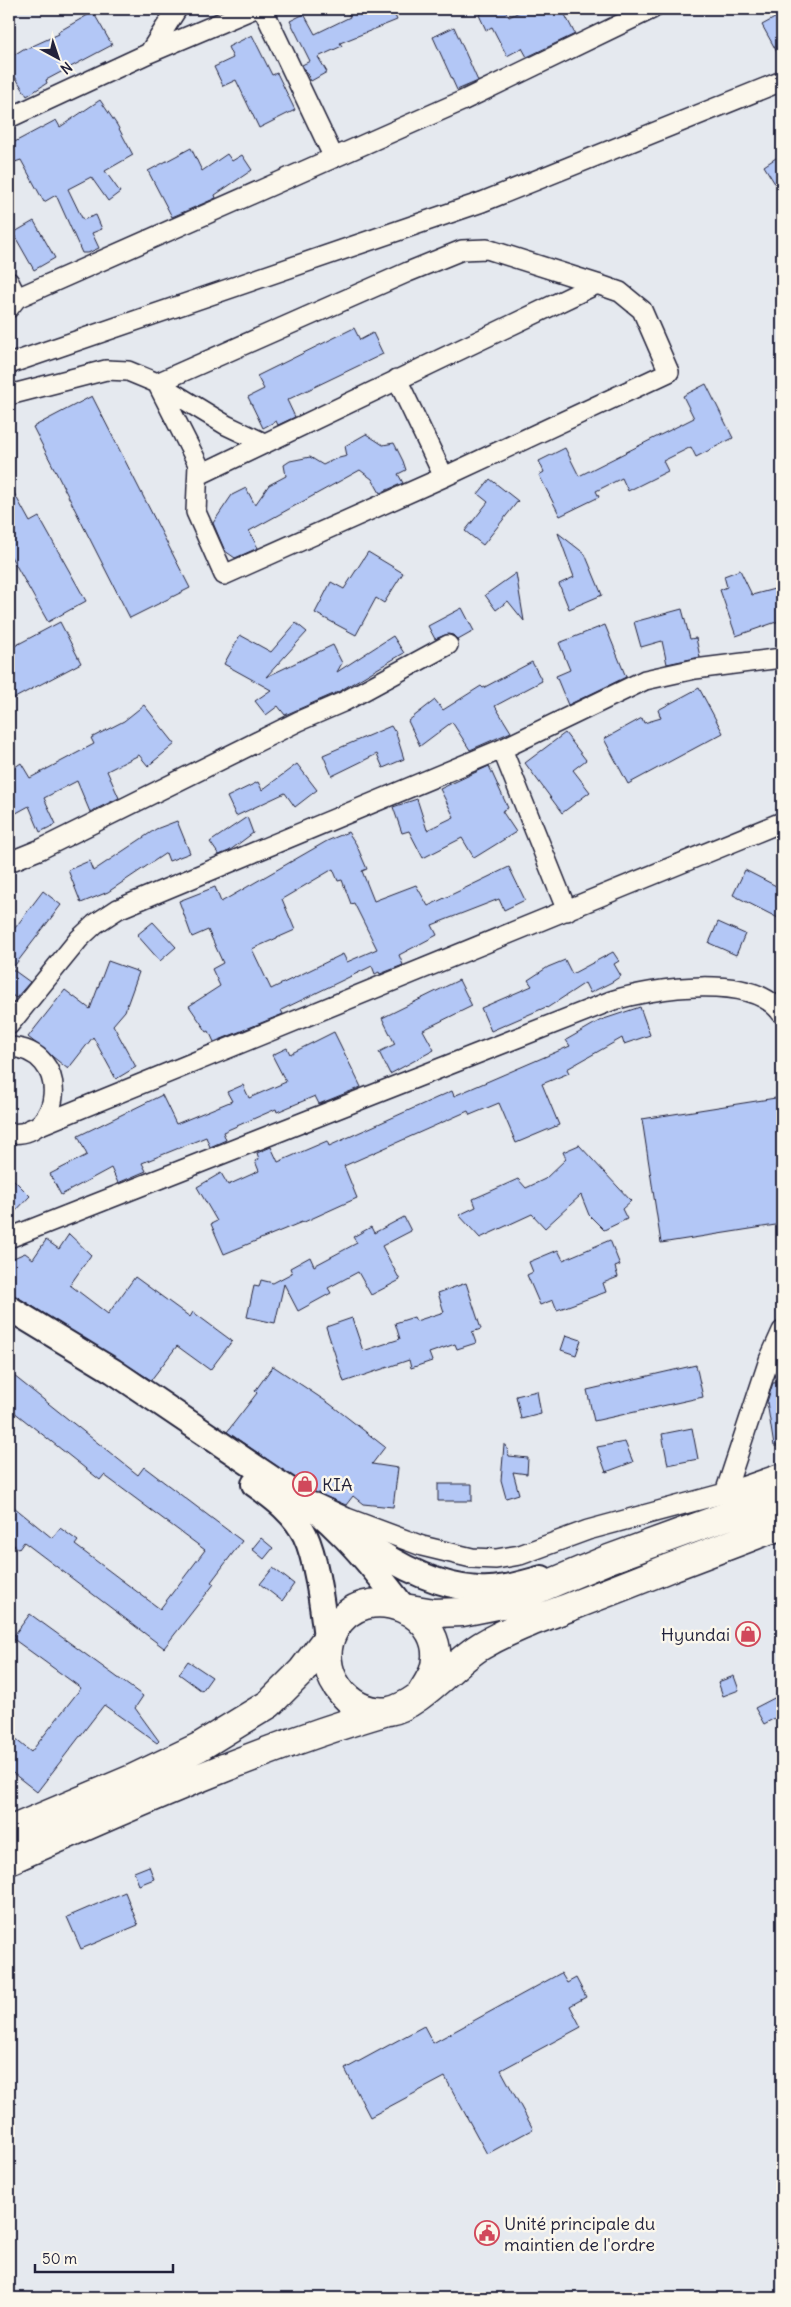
<svg xmlns="http://www.w3.org/2000/svg" width="791" height="2307" font-family="Delius,sans-serif">
	<style>
		.building { fill: #b3c7f6; stroke: #22223b; fill-rule: evenodd }
		.lines { fill: none; stroke-linecap: round; stroke-linejoin: round }
		.minor-casing { stroke: #22223b; stroke-width: 22 }
		.major-casing { stroke: #22223b; stroke-width: 28 }
		.highway-casing { stroke: #22223b; stroke-width: 31 }
		.minor { stroke: #fbf7ec; stroke-width: 19 }
		.major { stroke: #fbf7ec; stroke-width: 24 }
		.highway { stroke: #fbf7ec; stroke-width: 28 }
		.labels { text-anchor: middle; dominant-baseline: central; stroke-width: 5; stroke-linejoin: round; paint-order: stroke }
		.poi-label { font-size: 18px; fill: #22223b; stroke: #fbf7ec; text-anchor: start }
	</style>
	<rect width="100%" height="100%" fill="#e5e9ef"/>
	<filter id="ink" filterUnits="userSpaceOnUse"><feTurbulence type="fractalNoise" baseFrequency=".02" numOctaves="2"/><feDisplacementMap in="SourceGraphic" scale="10" xChannelSelector="R" yChannelSelector="G"/><feConvolveMatrix kernelMatrix="1 2 1 2 8 2 1 2 1" color-interpolation-filters="sRGB"/></filter>
	<g filter="url(#ink)">
		<!-- building -->
		<path class="building" d="M346,9H392L397,20L340,43L342,46L318,57L327,72L311,81L302,65L310,61L290,21L304,14L315,34L350,17Z
			M490,9H504L509,17L525,9H562L575,34L527,57L522,48L507,56L492,27L486,30L479,15Z
			M93,12L112,45L46,80L47,83L27,96L9,67V58L25,48L26,49L59,34L58,32Z
			M782,14V61L762,25Z
			M454,27L478,81L457,90L433,37Z
			M252,35L272,75L277,73L295,110L259,128L236,80L223,86L214,67L233,58L228,47Z
			M100,100L117,125L133,155L105,171L120,192L108,201L91,177L68,189L83,220L96,215L102,229L92,233L99,248L88,253H82L56,195L44,202L21,160L15,162L9,150V145L56,120L60,127Z
			M191,148L202,171L227,154L232,161L242,155L252,170L215,195L216,198L172,217L148,171Z
			M782,154V195L764,166Z
			M34,221L55,258L34,270L13,233Z
			M354,328L360,340L373,333L383,354L287,400L295,417L278,425L276,421L263,428L248,397L264,389L257,376Z
			M706,384L733,438L696,457L691,447L663,461L668,471L628,491L622,478L596,491L599,497L560,516L539,475L544,472L539,461L565,448L579,476L694,418L683,396Z
			M92,396L190,588L130,618L33,427Z
			M366,434L383,445L394,443L403,461L406,470L398,474L403,483L380,493L372,479L360,470L249,531L258,548L235,558L225,551L213,523L232,495L246,488L255,505L269,485L286,476L284,465L290,461L310,457L323,465L335,459L347,456L345,446Z
			M490,479L518,501L483,545L465,531L488,502L478,494Z
			M9,484L30,522L39,517L86,601L48,622L9,553Z
			M558,533L585,554L602,595L569,609L559,584L574,577Z
			M368,552L403,573L384,603L376,598L356,635L315,613L331,582L344,589Z
			M740,570L752,595L782,587V620L736,636L720,590L727,587L724,576Z
			M516,573L524,621L508,601L496,610L485,595Z
			M462,608L474,631L458,640L453,635L448,634L435,639L428,626Z
			M682,609L690,639L696,638L700,657L667,664L662,641L641,647L634,622Z
			M60,622L81,663L9,701V649Z
			M296,623L307,632L266,677L333,645L342,663L337,672L393,636L404,653L338,692L285,715L278,706L266,715L255,701L271,690L224,664L240,635L271,652Z
			M605,625L626,677L568,705L556,676L570,670L559,643Z
			M532,662L542,681L495,706L511,732L470,750L452,722L420,746L408,721L435,700L443,710L481,686L483,688Z
			M699,688L723,733L628,784L604,739L642,718L644,723L661,718L658,710Z
			M144,705L175,744L148,766L139,755L107,771L119,798L90,812L77,781L44,798L56,824L40,832L29,806L9,817V771L21,763L30,778L94,744L91,738L124,721Z
			M391,726L394,731L395,730L404,759L383,768L377,754L332,776L323,755Z
			M565,733L586,760L573,770L590,792L562,813L525,763Z
			M297,764L317,790L295,807L285,793L236,816L227,797L258,782L262,790Z
			M489,766L508,808L502,811L516,832L474,858L462,838L423,858L409,831L402,833L393,807L417,799L427,830L454,817L440,789Z
			M247,817L253,833L229,851L219,855L210,842Z
			M177,821L190,853L169,861L166,853L108,892L81,903L68,870L89,861L93,871L156,829Z
			M348,832L356,844L367,869L362,871L374,901L416,885L428,906L509,867L525,900L504,910L499,899L432,925L437,935L399,955L403,965L380,974L379,972L375,974L372,966L281,1010L283,1014L214,1042L209,1031L207,1032L189,1006L220,986L212,969L223,963L208,930L192,937L179,901L215,887L221,902L327,841ZM333,869L338,881L342,880L351,904L354,903L377,949L347,962L343,954L271,989L252,949L295,930L282,899Z
			M745,870L782,889V909L778,918L733,895Z
			M43,891L61,905L12,969L30,982L16,998L9,993V936Z
			M153,922L176,947L160,961L137,935Z
			M718,922L745,934L736,955L709,943Z
			M613,952L619,961L614,964L621,976L612,982L590,993L585,983L547,1008L546,1007L491,1031L481,1008L532,986L528,980L548,967L565,960L572,974Z
			M108,961L139,972L125,1011L113,1025L136,1067L116,1079L93,1037L68,1069L28,1037L65,990L90,1009Z
			M459,980L472,1006L423,1030L434,1050L390,1074L379,1052L395,1044L382,1018Z
			M640,1007L650,1035L624,1044L622,1038L567,1069L569,1073L542,1084L559,1125L516,1143L499,1103L470,1115L468,1111L344,1166L357,1198L302,1223V1222L224,1254L211,1224L217,1221L197,1187L221,1173L228,1185L259,1171L255,1161L259,1159L257,1153L271,1147L278,1162L327,1141L329,1146L452,1091L454,1096L570,1046L566,1040L601,1020Z
			M334,1032L361,1087L319,1104L315,1096L277,1112L276,1109L223,1132L226,1140L210,1147L206,1137L142,1163L146,1171L118,1183L111,1168L61,1195L50,1174L87,1155L78,1136L162,1095L176,1124L232,1101L227,1092L243,1085L249,1098L286,1082L272,1055L287,1048L290,1054Z
			M782,1097V1224L661,1243L642,1119Z
			M579,1145L631,1201L622,1209L627,1219L604,1230L589,1215L581,1195L545,1228L532,1214L480,1238L459,1215L476,1207L473,1199L489,1192L518,1179L526,1188L545,1179L566,1159L563,1152Z
			M9,1175L30,1196L9,1218Z
			M404,1217L411,1231L382,1246L400,1280L371,1295L358,1272L328,1288L331,1293L298,1311L284,1284L275,1323L247,1317L254,1286L259,1287L261,1280L273,1283L292,1273L290,1268L310,1257L314,1266L357,1243L353,1237L371,1227L374,1233Z
			M69,1234L91,1255L70,1285L108,1314L135,1277L190,1317L193,1312L232,1341L210,1370L177,1346L151,1380L16,1296L9,1294V1260L25,1253L33,1259L46,1240L59,1249Z
			M610,1240L620,1265L615,1267L618,1277L603,1283L606,1292L557,1310L553,1300L540,1305L527,1275L533,1272L529,1262L558,1250L563,1260Z
			M466,1283L481,1329L472,1332L476,1343L457,1349L455,1344L429,1353L432,1361L411,1368L409,1360L344,1382L326,1327L352,1318L363,1351L400,1339L395,1323L414,1317L416,1321L444,1312L438,1293Z
			M566,1335L581,1340L576,1355L561,1350Z
			M696,1365L703,1397L594,1421L587,1390Z
			M273,1366L330,1404L385,1447L372,1464L398,1468L393,1507L363,1504L353,1496L346,1505L315,1492L227,1432L257,1393L255,1391Z
			M9,1372L138,1475L144,1467L242,1541L211,1582L214,1584L164,1648L24,1542L19,1549L9,1541V1503L52,1538L60,1528L78,1541L75,1545L160,1609L205,1550L104,1475L100,1480L9,1408Z
			M782,1382V1446H774L767,1402L773,1383Z
			M537,1391L541,1414L521,1419L516,1396Z
			M692,1428L698,1459L668,1465L662,1434Z
			M625,1442L633,1462L606,1472L597,1447Z
			M504,1445H506L509,1456L528,1458L527,1474L513,1472L519,1494L506,1498L501,1480Z
			M438,1484H472V1501H438Z
			M261,1538L273,1548L264,1559L252,1549Z
			M273,1568L294,1584L282,1601L260,1584Z
			M30,1614L143,1696L135,1708L159,1741L157,1743L104,1705L37,1792L9,1770V1734L31,1752L81,1688L12,1638Z
			M188,1661L212,1677L202,1691L179,1674Z
			M734,1676L739,1690L723,1696L718,1682Z
			M782,1694V1714L764,1724L755,1708Z
			M149,1866L154,1879L139,1885L134,1872Z
			M125,1892L138,1925L81,1949L67,1917Z
			M561,1973L567,1983L576,1978L586,1997L570,2006L581,2027L501,2070L533,2129L487,2154L445,2077L370,2117L345,2069L424,2026L433,2043Z"/>
		<g class="lines">
			<defs>
				<path id="minor" d="M263,9L334,158
					M149,53L177,9
					M9,118L149,53L253,9
					M9,282L17,298
					M9,308L17,298L462,101L652,9
					M9,364L482,202L782,81
					M397,379L444,477
					M9,395L106,370L128,371L157,383L226,425L264,443
					M199,475L597,284L620,292L642,310L669,372L444,477L224,575L196,512L198,464L157,383L408,272L462,250L487,249L597,284
					M502,749L567,911
					M9,862L41,849L299,721L343,702L448,645
					M9,1025L79,939L95,924L118,909L502,749L645,680L695,669L782,658
					M9,1047C73,1050 63,1140 9,1133
					M28,1130L782,822
					M9,1238L611,1001C653,988 754,972 782,1014
					M725,1493L769,1360L782,1331
					M315,1503L347,1518L422,1546L472,1558L496,1559L520,1555L588,1530L725,1493L782,1473"/>
				<path id="major" d="M9,1308L113,1371L274,1480C327,1511 368,1560 404,1608
					M254,1484C274,1498 294,1513 305,1535C317,1560 324,1618 327,1648
					M361,1540C394,1564 436,1586 478,1589C499,1591 523,1583 542,1578"/>
				<path id="highway" d="M404,1608L434,1613L462,1612L502,1604L609,1559L782,1496
					M422,1692C426,1686 430,1679 433,1673C454,1613 364,1575 334,1630C313,1668 346,1717 389,1711C419,1706 454,1662 481,1646C508,1630 538,1619 567,1608C601,1595 635,1582 669,1568C693,1559 716,1550 740,1541C754,1536 768,1529 782,1526
					M9,1831L132,1779L199,1747L269,1704L302,1671L331,1633
					M9,1860C131,1806 255,1750 384,1712"/>
			</defs>
			<!-- minor casing -->
			<use href="#minor" class="minor-casing"/>
			<!-- major casing -->
			<use href="#major" class="major-casing"/>
			<!-- highway casing -->
			<use href="#highway" class="highway-casing"/>
			<!-- minor -->
			<use href="#minor" class="minor"/>
			<!-- major -->
			<use href="#major" class="major"/>
			<!-- highway -->
			<use href="#highway" class="highway"/>
		</g>
	</g>
	<!-- icons -->
	<defs>
		<symbol id="shop-ring" viewBox="-11 -11 22 22"><circle r="9.5" fill="#fbf7ec" stroke="#d1495b" stroke-width="1.5"/><path d="M-5-2.5h2.3a2.7 3.5 0 0 1 5.4 0H5L5.5 6h-11ZM-1.5-2.5h3a1.5 2.3 0 0 0-3 0Z" fill="#d1495b"/></symbol>
		<symbol id="civic-ring" viewBox="-11 -11 22 22"><circle r="9.5" fill="#fbf7ec" stroke="#d1495b" stroke-width="1.5"/><path d="M-.6-6.5H3V-4.5H.6V-3L4-1V1h2V6H-6V1h2V-1L-.6-3ZM-1.2 2.5V6h2.4V2.5Z" fill="#d1495b"/></symbol>
	</defs>
	<g fill-rule="evenodd">
		<use href="#shop-ring" x="291" y="1470" width="28" height="28"/>
		<use href="#shop-ring" x="734" y="1620" width="28" height="28"/>
		<use href="#civic-ring" x="473" y="2219" width="28" height="28"/>
	</g>
	<g class="labels">
		<!-- poi labels -->
		<g class="poi-label">
			<text x="322" y="1484">KIA</text>
			<text x="730" y="1634" text-anchor="end">Hyundai</text>
			<text x="504" y="2223">Unité principale du<tspan x="504" dy="21">maintien de l'ordre</tspan></text>
		</g>
	</g>
	<!-- margin -->
	<rect width="791" height="2307" fill="none" stroke="#fbf7ec" stroke-width="30"/>
	<rect x="15" y="15" width="761" height="2277" fill="none" stroke="#22223b" stroke-width="2" filter="url(#ink)"/>
	<!-- north arrow -->
	<g transform="translate(58 58) rotate(140)" stroke="#fbf7ec" stroke-width="4" paint-order="stroke">
	<path d="M0-4L9 19L0 12L-9 19Z" fill="#22223b"/>
	<text y="-8" font-size="14" font-weight="bold" text-anchor="middle" fill="#22223b">N</text>
	</g>
	<!-- scale -->
	<path d="M35 2264v8h138v-8" fill="none" stroke="#22223b" stroke-width="2.5"/>
	<text x="42" y="2264" font-size="15" fill="#22223b" stroke="#fbf7ec" stroke-width="4" paint-order="stroke">50 m</text>
</svg>
